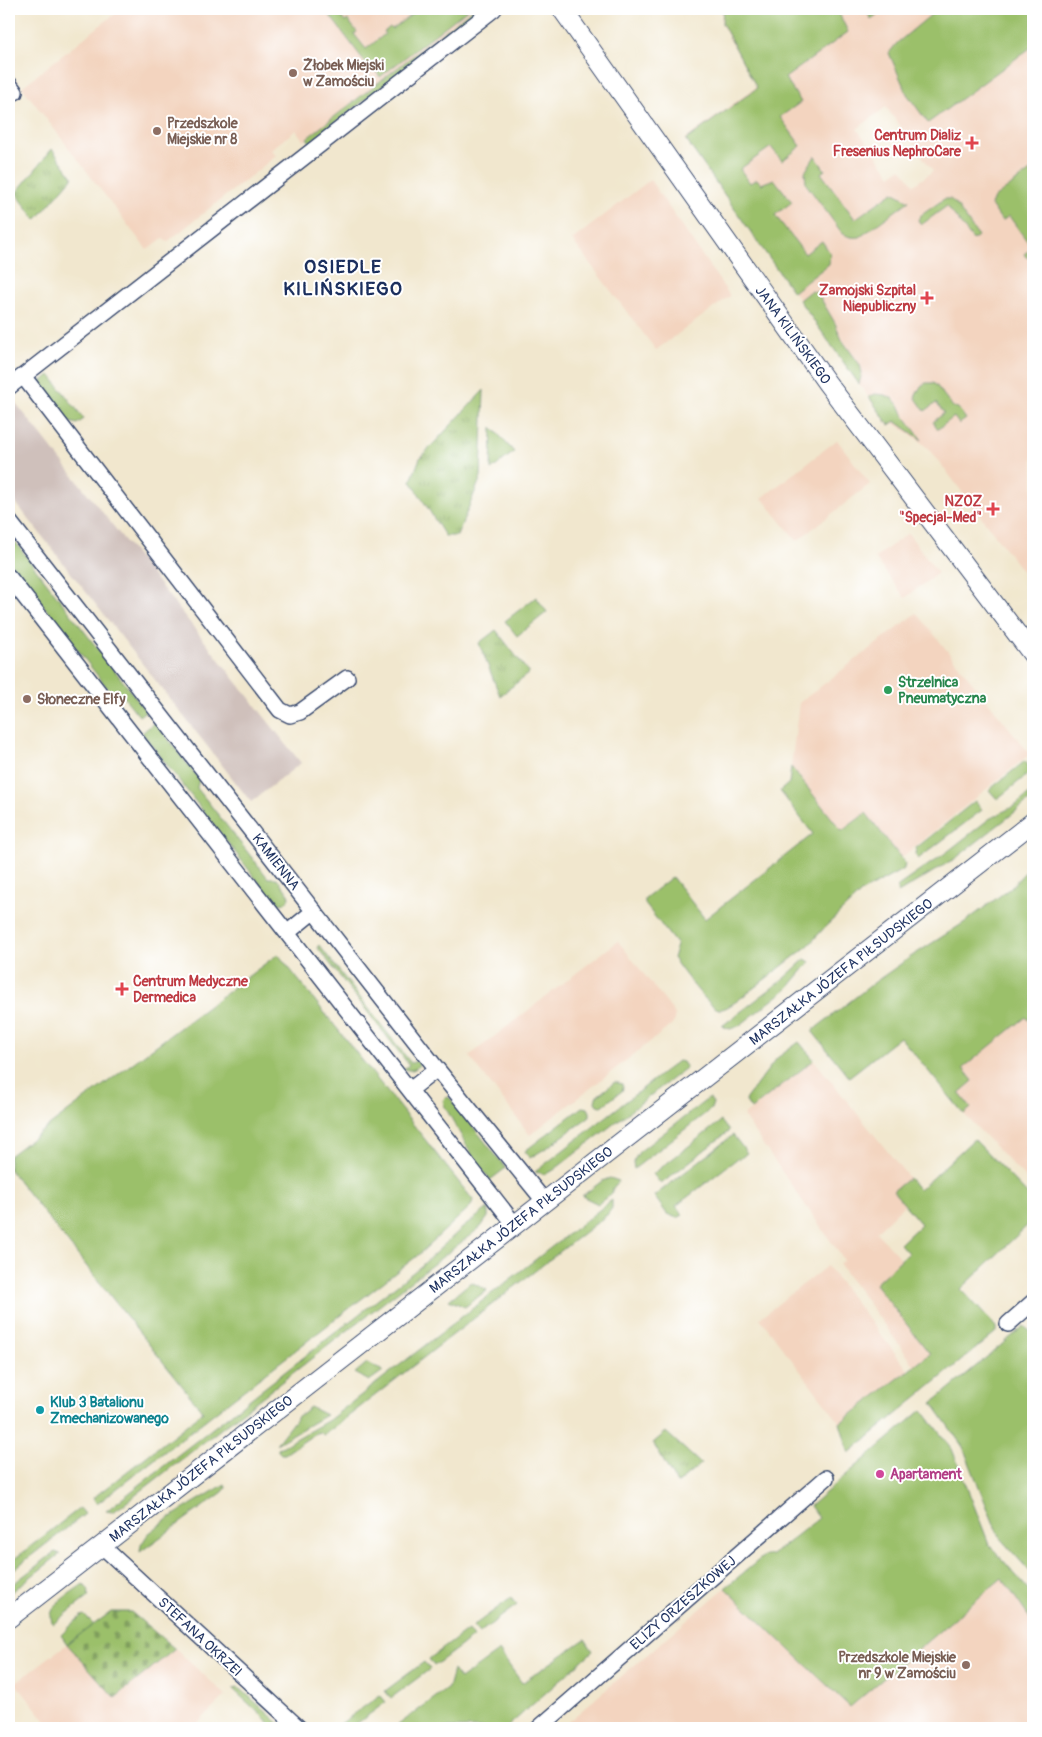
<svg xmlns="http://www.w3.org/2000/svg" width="1042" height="1737" font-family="Pangolin,sans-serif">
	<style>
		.built { fill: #f3d4bf; fill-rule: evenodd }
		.industrial { fill: #cfc0bb }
		.grass { fill: #9bc06b; stroke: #5b7864 }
		.cemetery { fill: url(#cemetery-stones); stroke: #5b7864 }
		.park { fill: url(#park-tufts); stroke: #5b7864 }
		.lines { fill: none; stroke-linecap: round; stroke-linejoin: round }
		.minor-casing { stroke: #3b4b6f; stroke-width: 18 }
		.tertiary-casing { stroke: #3b4b6f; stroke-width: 21 }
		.minor { stroke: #fff; stroke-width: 15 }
		.tertiary { stroke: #fff; stroke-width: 19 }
		.education-dot { fill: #8d6e63; stroke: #fff; stroke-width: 2 }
		.health-dot { fill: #e0444e; stroke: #fff; stroke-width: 2 }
		.leisure-dot { fill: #2e9e5b; stroke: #fff; stroke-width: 2 }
		.culture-dot { fill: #0f9aa8; stroke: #fff; stroke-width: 2 }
		.hotel-dot { fill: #d1479c; stroke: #fff; stroke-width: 2 }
		.labels { text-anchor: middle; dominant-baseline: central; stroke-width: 4; stroke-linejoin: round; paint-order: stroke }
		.education-label { font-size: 14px; font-weight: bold; fill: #785e54; stroke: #fff; text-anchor: start }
		.health-label { font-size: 14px; font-weight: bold; fill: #be3a42; stroke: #fff; text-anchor: end }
		.street-label { font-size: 14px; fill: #1b2f5e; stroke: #fff }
		.leisure-label { font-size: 14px; font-weight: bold; fill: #27864d; stroke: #fff; text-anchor: start }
		.culture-label { font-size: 14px; font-weight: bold; fill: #0d838f; stroke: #fff; text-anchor: start }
		.hotel-label { font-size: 14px; font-weight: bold; fill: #b23c85; stroke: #fff; text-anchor: start }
		.district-label { font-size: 19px; font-weight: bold; letter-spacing: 1px; fill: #1b2f5e; stroke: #fff }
	</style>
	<defs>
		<pattern id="cemetery-stones" width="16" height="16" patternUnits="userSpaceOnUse" patternTransform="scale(1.25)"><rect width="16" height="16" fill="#9bc06b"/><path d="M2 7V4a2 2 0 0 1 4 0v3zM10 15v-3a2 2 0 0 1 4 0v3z" fill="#7e9c5b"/></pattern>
		<pattern id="park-tufts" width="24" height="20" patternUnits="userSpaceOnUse" patternTransform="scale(1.25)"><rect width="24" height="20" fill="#9bc06b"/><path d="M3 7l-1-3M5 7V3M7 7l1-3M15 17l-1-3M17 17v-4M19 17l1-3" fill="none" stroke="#7e9c5b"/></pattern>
	</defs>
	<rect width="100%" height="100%" fill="#fff"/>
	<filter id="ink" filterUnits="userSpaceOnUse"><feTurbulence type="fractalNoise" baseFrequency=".02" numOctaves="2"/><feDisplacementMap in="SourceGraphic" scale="10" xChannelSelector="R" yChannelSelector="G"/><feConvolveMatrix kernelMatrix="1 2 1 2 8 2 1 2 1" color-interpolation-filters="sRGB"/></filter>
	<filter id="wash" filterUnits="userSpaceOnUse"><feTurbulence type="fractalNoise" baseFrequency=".0096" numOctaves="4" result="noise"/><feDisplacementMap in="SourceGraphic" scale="20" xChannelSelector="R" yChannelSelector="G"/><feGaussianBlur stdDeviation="1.12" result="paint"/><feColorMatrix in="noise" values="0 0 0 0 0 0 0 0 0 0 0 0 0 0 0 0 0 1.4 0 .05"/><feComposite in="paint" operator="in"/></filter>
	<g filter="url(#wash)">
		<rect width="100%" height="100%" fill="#f1e7ce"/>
		<!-- built -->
		<path class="built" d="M121,9H473L304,141L296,130L271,149L276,156L167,242L163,238L147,250L22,87Z
			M722,9H865L871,19L885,9H938L897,43L928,123L1033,46V169L994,198L991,205L1001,221L1009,216L1032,248L1026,257L1033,259V585L931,451L917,439L894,423L889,426L685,139L756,87L721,23ZM886,107L933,171L914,185L901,168L891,175L857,129ZM807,168L824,170L821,173L855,219L893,192L909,201L856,238L848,237ZM944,199L953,201L948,206L920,216ZM810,291L860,365L862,373L860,381L799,300ZM936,385L953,408L944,414L936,403L925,411ZM869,397L893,399L898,404L904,416L921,438L895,421L889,425Z
			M650,180L730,296L656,350L572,240Z
			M837,440L870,484L797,541L762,498Z
			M908,533L938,573L905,598L875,558Z
			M917,613L1030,754L901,858L866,813L842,832L791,767L799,703Z
			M618,941L675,1014L673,1024L530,1135L469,1056Z
			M1026,1017L1033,1025V1186L964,1114L971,1108L959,1093L973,1081L962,1068Z
			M814,1060L909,1178L893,1191L904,1205L876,1232L901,1259L875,1284L930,1354L915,1366L839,1264L844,1260L743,1116Z
			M827,1266L909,1371L840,1423L760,1318Z
			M1002,1578L1033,1623V1728H561L725,1588L850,1707Z
			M67,1644L115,1698L175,1649L226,1695L193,1728H52L15,1683Z"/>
		<!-- industrial -->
		<path class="industrial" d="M15,402L301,763L251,802L9,494V407Z"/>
		<!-- grass -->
		<path class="grass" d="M325,9H335L345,22L348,20L357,32L354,34L366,49L385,34L384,32L390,27L392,29L419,9H468L380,77L371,64L368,66Z
			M473,9H483L310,142L307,138Z
			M723,9H837L848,32L785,78L801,102L780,117L801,146L782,161L771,147L740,169L750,183L757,179L761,184L774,179L792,202L775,215L805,254L822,241L830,253L829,264L793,292L686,140L757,88L722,23Z
			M865,9H885L871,19Z
			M938,9H1033V46L928,123L907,94L889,53L897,43Z
			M815,156L825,170L821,173L855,219L893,192L909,201L860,237C853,238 848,237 842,233L806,184L805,172Z
			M1033,169V259H1032L1026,257L1024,254L1032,248L1009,216L1002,221L991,205L994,198Z
			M944,199H950L955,203L978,236L973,240L947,206L921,225L918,220L920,216Z
			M810,291L817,292L835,323L842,340L860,365L862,373L859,384L799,300Z
			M50,375L84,419L77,424L69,422L39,383Z
			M926,383H933L936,385L953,407L958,408L966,419L959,424L954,417L938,429L933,422L944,413L936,403L925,411L915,397L921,386Z
			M875,394L885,395L893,399L900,407L904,416L922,440L895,421L889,425L869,397Z
			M492,427L514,452L491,470Z
			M9,534L146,711L139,716L120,692L114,697L9,561Z
			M536,597L547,612L517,636L505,621Z
			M155,722L199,779L197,788L268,878H277L288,893L289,898L285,903L279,904L274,902L142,733Z
			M1025,761L1032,771L997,799L989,790Z
			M791,767L842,831L866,813L905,863L904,869L862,892L825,927L808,946L737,1001C732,1004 725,1010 719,1009C709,1008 680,968 673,958L677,945L645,904V898L672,877L705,919L813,834L780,791L789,783Z
			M1033,791V798L956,858L898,893L897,891L898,886L947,852L989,819L1016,805Z
			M975,801L982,810L918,859L915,854L916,848Z
			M1033,864V1025L1026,1017L963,1068L973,1081L959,1093L971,1108L964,1114L900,1037L849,1077L812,1031L875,982L912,956L965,922L1009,889Z
			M319,945L411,1063L419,1060C420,1069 412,1072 404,1069L409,1065L317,947Z
			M278,954L473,1200L471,1206L417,1256L97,1504L93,1498L203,1412L9,1169V1156Z
			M805,959L810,962L788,988L739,1026L730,1029L722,1026L781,981Z
			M799,1042L814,1060L751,1109L745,1100L777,1058Z
			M678,1061L682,1062L686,1068L554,1170L545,1174L535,1172Z
			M615,1082L622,1084L623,1088L622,1091L602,1106L597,1105L595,1102L596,1097Z
			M446,1097L450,1098L506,1168L490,1180L473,1157L444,1105L443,1100Z
			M709,1098L713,1103L711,1109L634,1169L633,1162L639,1152Z
			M582,1107L588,1108L590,1112V1116L551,1145L530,1158L525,1151Z
			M721,1121L729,1131L661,1184L653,1174Z
			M733,1135L747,1153L740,1159L738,1158L676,1206L683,1215L677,1218L667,1214L654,1196Z
			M974,1139L1033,1200V1220L961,1289L996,1327V1332L849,1453L840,1423L930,1354L875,1284L908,1253L900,1244L921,1224L893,1191L909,1178L919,1190Z
			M610,1178L619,1181L613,1188L612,1193L598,1204L582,1196L602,1181Z
			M612,1200V1208L607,1215L332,1429L323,1435L320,1432L316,1433L285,1454H281L278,1451V1449L329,1420Z
			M488,1208V1217L481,1227L119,1508L112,1512L106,1511L421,1266L460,1230Z
			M471,1282L487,1290L465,1307L449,1300Z
			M1024,1326L1033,1334V1575L999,1537L963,1447L932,1403Z
			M367,1363L383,1371L369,1381L355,1373Z
			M310,1407L326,1415L276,1444L297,1417Z
			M922,1410L952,1449L989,1544L1033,1595V1623L1002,1578L850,1707L725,1588L765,1555H772L819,1518L810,1506Z
			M225,1484L226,1488L223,1492L140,1552L141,1545L148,1534L169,1518Z
			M80,1508L85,1514L9,1573V1563Z
			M55,1552L60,1554L9,1594V1587Z
			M83,1584L89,1590L88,1597L53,1624C43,1607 72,1593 83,1584Z
			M511,1598L517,1605L479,1633L473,1626Z
			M84,1615L94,1625L67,1644L61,1635L81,1616Z
			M468,1630L473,1637L434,1666L429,1659Z
			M585,1639L593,1651L506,1728H394L448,1688L453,1670L460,1679L499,1651L522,1683Z
			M424,1662L430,1669L391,1698L385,1691Z
			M238,1688L242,1690L284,1728H275L233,1689Z
			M380,1695L386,1702L351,1728H343L339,1725Z"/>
		<!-- cemetery -->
		<path class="cemetery" d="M111,1612H131L175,1649L115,1698L67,1644Z"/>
		<!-- park -->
		<path class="park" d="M52,149L73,177L36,220L16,193Z
			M484,390L481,477L457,536H445L411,481L420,458Z
			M496,630L529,673L500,696L479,643Z
			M666,1432L701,1464L677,1484L653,1443Z"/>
	</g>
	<g filter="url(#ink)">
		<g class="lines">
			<defs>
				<path id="minor" d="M9,84L15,92
					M23,376L280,710L290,715L300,712L347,678
					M9,387L494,9
					M9,521L437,1069L545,1202
					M9,577L515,1225
					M287,933L314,911
					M410,1090L437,1069
					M1008,1324L1033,1302
					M102,1546L299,1728
					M539,1728L826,1478"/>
				<path id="tertiary" d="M562,9L827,383L1033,655
					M9,1618L1033,822"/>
			</defs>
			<!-- minor casing -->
			<use href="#minor" class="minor-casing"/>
			<!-- tertiary casing -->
			<use href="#tertiary" class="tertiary-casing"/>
			<!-- minor -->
			<use href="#minor" class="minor"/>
			<!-- tertiary -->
			<use href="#tertiary" class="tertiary"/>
		</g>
	</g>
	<!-- markers -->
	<g class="education-dot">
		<circle cx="293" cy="73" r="5"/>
		<circle cx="157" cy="131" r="5"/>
		<circle cx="27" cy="699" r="5"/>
		<circle cx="966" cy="1665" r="5"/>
	</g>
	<g class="health-dot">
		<path d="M969.5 135.5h5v5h5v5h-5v5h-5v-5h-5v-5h5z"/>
		<path d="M924.5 290.5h5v5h5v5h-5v5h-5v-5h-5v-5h5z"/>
		<path d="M990.5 501.5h5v5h5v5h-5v5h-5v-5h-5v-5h5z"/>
		<path d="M119.5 981.5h5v5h5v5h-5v5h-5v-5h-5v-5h5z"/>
	</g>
	<circle class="leisure-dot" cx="888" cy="690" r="5"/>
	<circle class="culture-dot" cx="40" cy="1410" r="5"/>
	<circle class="hotel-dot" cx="880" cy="1474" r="5"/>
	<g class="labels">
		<!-- education labels -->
		<g class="education-label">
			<text x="303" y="65">Żłobek Miejski<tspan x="303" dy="16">w Zamościu</tspan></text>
			<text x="167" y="123">Przedszkole<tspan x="167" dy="16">Miejskie nr 8</tspan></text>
			<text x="37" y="699">Słoneczne Elfy</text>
			<text x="956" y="1657" text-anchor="end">Przedszkole Miejskie<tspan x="956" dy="16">nr 9 w Zamościu</tspan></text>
		</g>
		<!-- health labels -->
		<g class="health-label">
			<text x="961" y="135">Centrum Dializ<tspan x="961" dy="16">Fresenius NephroCare</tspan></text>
			<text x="916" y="290">Zamojski Szpital<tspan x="916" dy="16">Niepubliczny</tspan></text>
			<text x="982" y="501">NZOZ<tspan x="982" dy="16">"Specjal-Med"</tspan></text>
			<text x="133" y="981" text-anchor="start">Centrum Medyczne<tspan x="133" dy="16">Dermedica</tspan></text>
		</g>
		<!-- street labels -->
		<g class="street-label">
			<text transform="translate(793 335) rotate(54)">JANA KILIŃSKIEGO</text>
			<text transform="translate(276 862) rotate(52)">KAMIENNA</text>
			<text transform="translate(841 972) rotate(-38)">MARSZAŁKA JÓZEFA PIŁSUDSKIEGO</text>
			<text transform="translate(521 1220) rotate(-38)">MARSZAŁKA JÓZEFA PIŁSUDSKIEGO</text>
			<text transform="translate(201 1469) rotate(-38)">MARSZAŁKA JÓZEFA PIŁSUDSKIEGO</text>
			<text transform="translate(683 1603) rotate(-41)">ELIZY ORZESZKOWEJ</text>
			<text transform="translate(200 1637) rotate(43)">STEFANA OKRZEI</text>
		</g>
		<!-- leisure labels -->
		<g class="leisure-label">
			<text x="898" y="682">Strzelnica<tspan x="898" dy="16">Pneumatyczna</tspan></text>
		</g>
		<!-- culture labels -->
		<g class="culture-label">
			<text x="50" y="1402">Klub 3 Batalionu<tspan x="50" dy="16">Zmechanizowanego</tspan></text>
		</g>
		<!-- hotel labels -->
		<g class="hotel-label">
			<text x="890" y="1474">Apartament</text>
		</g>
		<!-- district labels -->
		<g class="district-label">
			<text x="343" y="267">OSIEDLE<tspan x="343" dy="22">KILIŃSKIEGO</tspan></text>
		</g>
	</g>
	<!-- margin -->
	<rect width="1042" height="1737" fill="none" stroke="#fff" stroke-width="30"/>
</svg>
